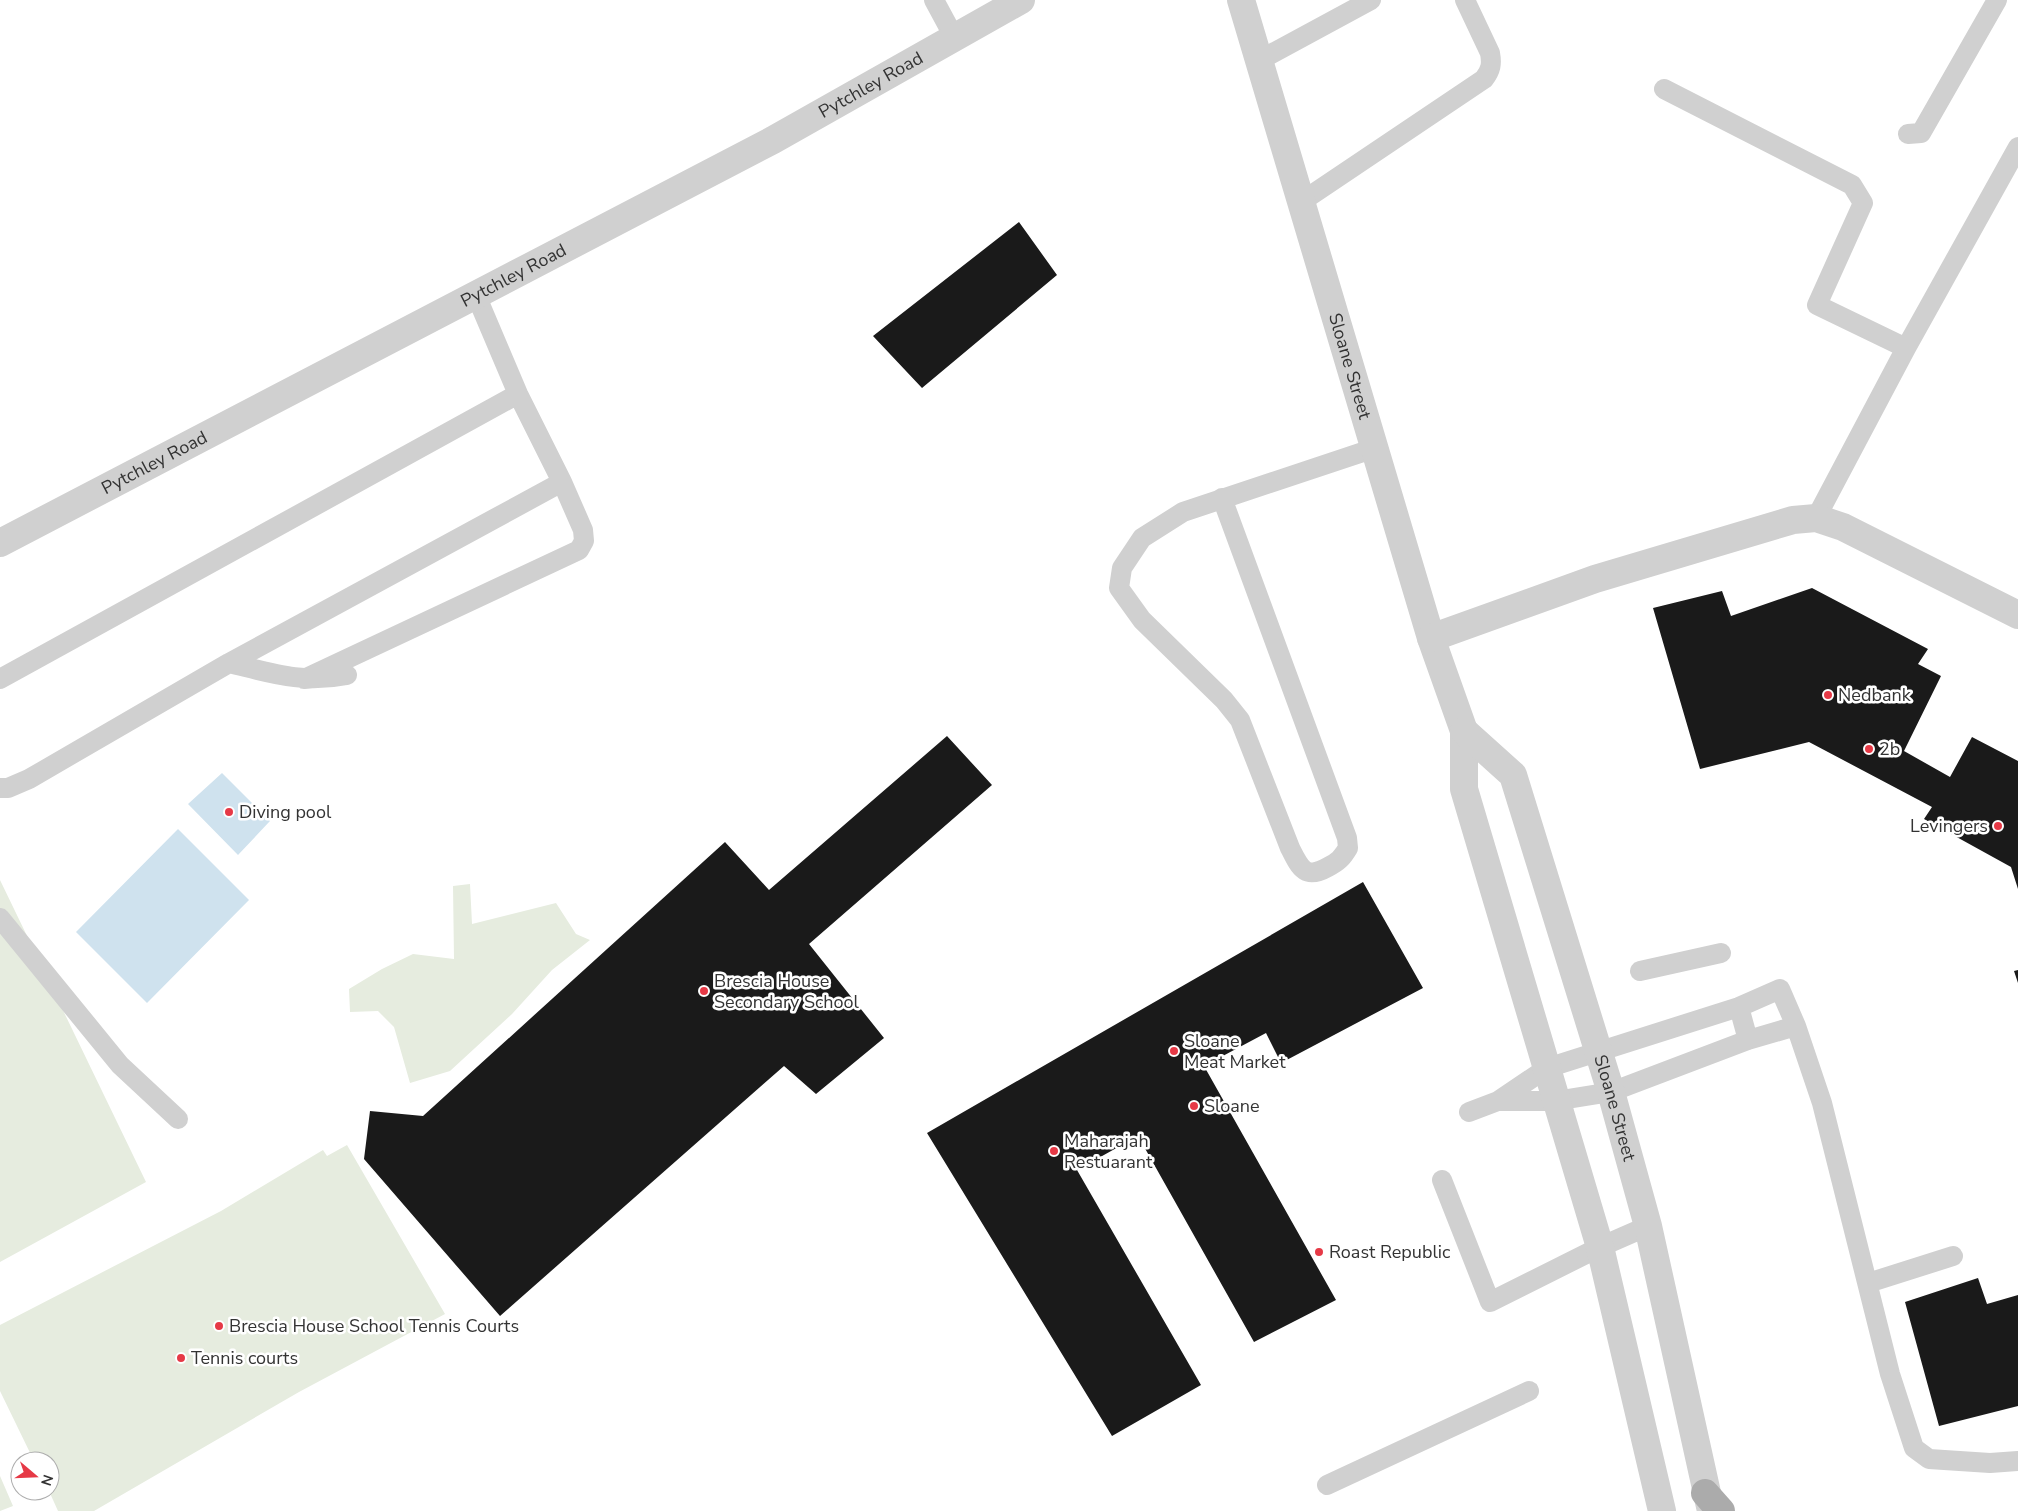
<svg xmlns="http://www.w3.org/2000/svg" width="2018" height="1511" font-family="'Nunito Sans',sans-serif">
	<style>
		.green { fill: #e6ecdf }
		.water { fill: #cfe2ee }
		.building { fill: #1a1a1a }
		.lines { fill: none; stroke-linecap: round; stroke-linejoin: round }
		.service { stroke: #d0d0d0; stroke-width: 20 }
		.minor { stroke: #d0d0d0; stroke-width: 28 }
		.primary { stroke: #ababab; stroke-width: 28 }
		.poi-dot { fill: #e63946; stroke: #fff; stroke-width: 2 }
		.labels { text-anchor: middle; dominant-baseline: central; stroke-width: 5; stroke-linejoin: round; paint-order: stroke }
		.street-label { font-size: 18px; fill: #333; stroke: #fff }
		.poi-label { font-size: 18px; fill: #333; stroke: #fff; text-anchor: start }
	</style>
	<rect width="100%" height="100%" fill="#fff"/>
	<!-- green -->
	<path class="green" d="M0,880L146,1182L0,1262Z
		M470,884L472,924L556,903L576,934L590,940L552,970L512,1014L450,1071L410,1083L394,1027L378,1011L350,1012L349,989L382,969L413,954L454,959L453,886Z
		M347,1145L445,1314L299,1392L94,1511H58L49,1491L50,1461H34L0,1391V1325L221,1211L323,1150L327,1156Z
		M0,1476L13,1506L0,1511Z"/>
	<!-- water -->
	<path class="water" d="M222,773L270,821L238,855L188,804Z
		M178,829L249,900L147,1003L76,932Z"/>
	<!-- building -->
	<path class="building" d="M1019,222L1057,275L922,388L873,336Z
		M1812,588L1928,649L1918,664L1941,676L1904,751L1950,777L1972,737L2018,761V889L2011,867L1924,819L1932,807L1809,742L1700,769L1653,608L1722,591L1731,616Z
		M947,736L992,785L809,944L884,1038L816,1094L784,1066L500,1316L364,1159L370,1111L423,1116L725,842L769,890Z
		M1363,882L1423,988L1281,1063L1266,1033L1204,1066L1336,1300L1254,1342L1138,1136L1077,1170L1201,1385L1112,1436L927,1133Z
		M2018,970V983L2014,971Z
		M1978,1278L1987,1304L2018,1295V1406L1939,1426L1905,1302Z"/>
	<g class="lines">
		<!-- service -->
		<path class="service" d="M934,0L955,39
			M1258,61L1371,0
			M1664,89L1852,185L1863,203L1817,305L1906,348
			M1908,134L1921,133L1997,0
			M1301,202L1484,79C1491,70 1492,64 1490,53L1465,0
			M1222,498L1347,838L1348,848C1342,858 1338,862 1328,867C1305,880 1300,868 1290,848L1240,720L1224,700L1142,620L1119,588L1122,568L1142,538L1183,512L1375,448
			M1816,518L1906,348L2018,147
			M229,663C271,673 302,684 347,675L304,679L579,550L584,541L583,530L562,482L518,394L476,295
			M0,679L518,394
			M0,788H8L29,779L229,663L562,482
			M0,918L120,1065L178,1119
			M1640,971L1721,953
			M1739,1007L1748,1040
			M1498,1101H1555L1611,1092L1748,1040L1796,1026
			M1469,1112L1498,1101L1547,1068L1739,1007L1780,989L1796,1026L1822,1103L1890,1374L1914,1448L1929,1459L1990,1463L2018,1461
			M1442,1180L1490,1302L1600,1247L1648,1226
			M1868,1283L1953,1256
			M1327,1485L1529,1391"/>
		<!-- minor -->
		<g class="minor">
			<path id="s1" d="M1241,0L1431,638L1464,731V789L1600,1247L1662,1511"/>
			<path id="s2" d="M0,543L773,140L1021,0"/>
			<path d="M1431,638L1595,579L1793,520L1816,518L1843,527L2018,615"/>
			<path id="s3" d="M1464,731L1513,775L1611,1092L1648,1226L1711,1511"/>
		</g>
		<!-- primary -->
		<path class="primary" d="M1705,1493L1721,1511"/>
	</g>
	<!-- markers -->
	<g class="poi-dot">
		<circle cx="1828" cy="695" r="5"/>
		<circle cx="1869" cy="749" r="5"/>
		<circle cx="229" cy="812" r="5"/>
		<circle cx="1998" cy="826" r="5"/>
		<circle cx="704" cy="991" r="5"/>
		<circle cx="1174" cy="1051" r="5"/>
		<circle cx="1194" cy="1106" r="5"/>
		<circle cx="1054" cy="1151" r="5"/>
		<circle cx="1319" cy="1252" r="5"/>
		<circle cx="219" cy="1326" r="5"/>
		<circle cx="181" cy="1358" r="5"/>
	</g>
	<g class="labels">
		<!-- street labels -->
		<g class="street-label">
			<text stroke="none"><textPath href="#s2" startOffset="984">Pytchley Road</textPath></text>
			<text stroke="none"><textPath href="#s2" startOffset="579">Pytchley Road</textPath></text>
			<text stroke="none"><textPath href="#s1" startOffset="382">Sloane Street</textPath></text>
			<text stroke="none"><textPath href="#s2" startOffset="174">Pytchley Road</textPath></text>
			<text stroke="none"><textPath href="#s3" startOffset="414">Sloane Street</textPath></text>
		</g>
		<!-- poi labels -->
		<g class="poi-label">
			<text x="1838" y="695">Nedbank</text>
			<text x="1879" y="749">2b</text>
			<text x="239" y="812">Diving pool</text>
			<text x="1988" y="826" text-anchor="end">Levingers</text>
			<text x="714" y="981">Brescia House<tspan x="714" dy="21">Secondary School</tspan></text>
			<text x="1184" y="1041">Sloane<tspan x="1184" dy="21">Meat Market</tspan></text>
			<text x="1204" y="1106">Sloane</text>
			<text x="1064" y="1141">Maharajah<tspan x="1064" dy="21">Restuarant</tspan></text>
			<text x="1329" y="1252">Roast Republic</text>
			<text x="229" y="1326">Brescia House School Tennis Courts</text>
			<text x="191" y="1358">Tennis courts</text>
		</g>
	</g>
	<!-- north arrow -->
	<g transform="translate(35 1476) rotate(109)"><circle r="24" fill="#ffffff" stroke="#adadad"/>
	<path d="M0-4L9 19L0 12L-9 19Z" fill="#e63946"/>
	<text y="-8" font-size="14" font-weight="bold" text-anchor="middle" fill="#333333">N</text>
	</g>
</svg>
